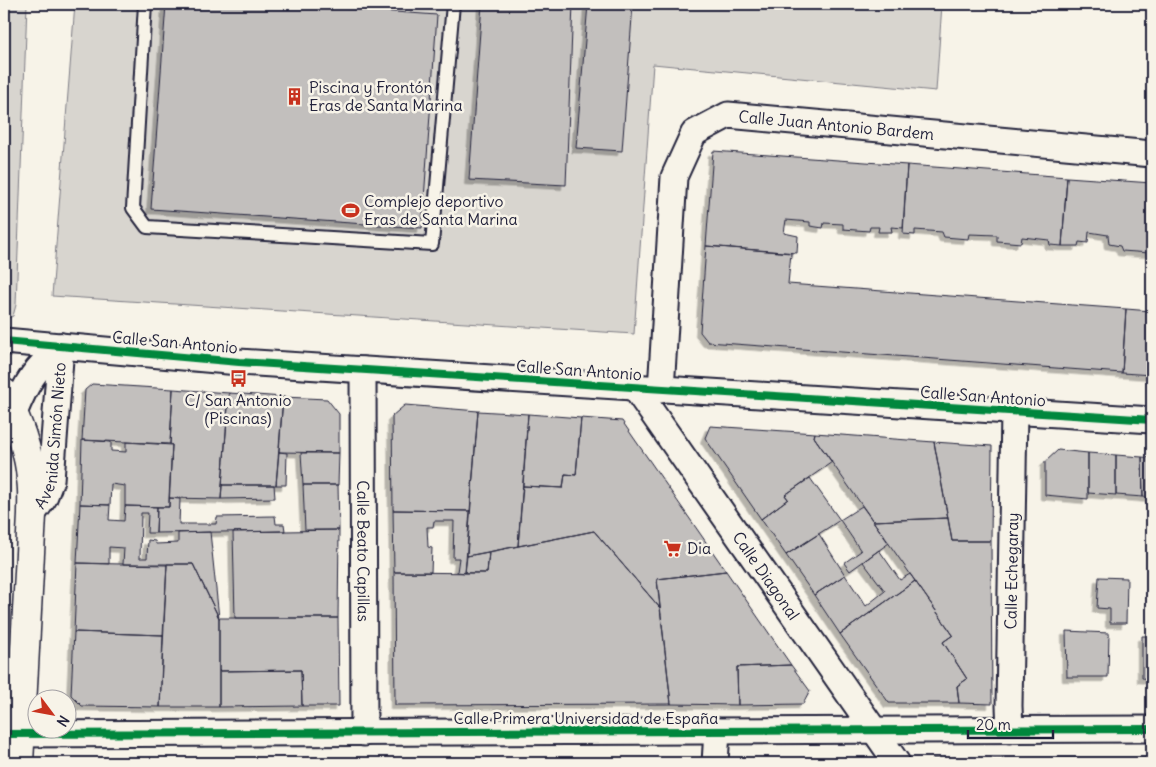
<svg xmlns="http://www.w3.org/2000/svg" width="1156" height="767" font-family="Delius,sans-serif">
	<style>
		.green { fill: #d8d5cf; stroke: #7d7c85 }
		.building { fill: #c2bfbd; stroke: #22223b; filter: url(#shadow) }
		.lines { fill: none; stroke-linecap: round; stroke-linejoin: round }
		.lane-casing { stroke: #22223b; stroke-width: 16 }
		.street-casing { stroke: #22223b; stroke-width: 29 }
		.secondary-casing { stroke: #22223b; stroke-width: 31 }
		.lane { stroke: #f7f3e8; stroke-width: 12 }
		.street { stroke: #f7f3e8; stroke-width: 25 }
		.secondary { stroke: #f7f3e8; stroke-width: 28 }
		.cycleway-casing { stroke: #f7f3e8; stroke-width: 11 }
		.cycleway { stroke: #00873e; stroke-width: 8 }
		.labels { text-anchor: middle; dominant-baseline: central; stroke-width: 5; stroke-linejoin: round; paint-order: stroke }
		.poi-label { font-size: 16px; fill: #22223b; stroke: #f7f3e8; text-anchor: start }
		.street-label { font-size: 16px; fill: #22223b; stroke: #f7f3e8 }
	</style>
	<defs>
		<filter id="shadow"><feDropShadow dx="-4.5" dy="4.5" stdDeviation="0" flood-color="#0004"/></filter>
	</defs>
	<rect width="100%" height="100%" fill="#f7f3e8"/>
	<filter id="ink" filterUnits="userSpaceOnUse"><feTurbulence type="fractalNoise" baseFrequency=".02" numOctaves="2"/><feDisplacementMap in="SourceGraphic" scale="10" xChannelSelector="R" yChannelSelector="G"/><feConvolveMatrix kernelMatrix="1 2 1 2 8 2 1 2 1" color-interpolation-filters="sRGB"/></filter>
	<g filter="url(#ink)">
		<!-- green -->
		<path class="green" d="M4,4H27L16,305L13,316L4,320Z
			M75,4H942L936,91L653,64L634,334L52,296Z"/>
		<!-- building -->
		<path class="building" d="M166,4H281L437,15L422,228L151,209Z
			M482,4H573L566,185L469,180Z
			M588,4H633L622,151L576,148Z
			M713,151L907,165L903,228L891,227L892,232H878L879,227H870L869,231L843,229V224L824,223L823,228L810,226V222L786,220L784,233L798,236L797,253L706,246Z
			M907,165L1067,177L1062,246L1050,245L1049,240L1022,237L1021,243L997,241V235L969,234L968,239L944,237L942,232L915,230V235L903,234Z
			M1067,177L1152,183V240L1150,253L1122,251L1120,246L1109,244L1108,235L1089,232L1088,243L1079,242L1078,246H1062Z
			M706,246L791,253L788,284L1126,309L1122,373L708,342L700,332Z
			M1126,309L1151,311L1150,325H1152V375L1122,373Z
			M92,384L173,389L170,444L82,440L85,390Z
			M173,389L229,393L221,499L169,498L172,445L170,444Z
			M229,393L283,397L276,485H222Z
			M283,397L327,399L339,414V453L279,452Z
			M405,405L478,411L470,511L393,510L392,416Z
			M478,411L528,414L518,546L467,556Z
			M528,414L581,418L576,475L565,474L563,488L523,486Z
			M581,418L622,421L726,571L657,579L660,608L594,531L518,546L523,486L563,488L565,474L576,475Z
			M710,426L815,433L814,437L832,462L785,495L788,499L761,519L705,438Z
			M815,433L934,442L948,518L873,521L814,437Z
			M82,440L111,442V451L126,452V442L172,445L169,507L125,506V486L111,484L110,505L80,504Z
			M934,442L992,446L991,541H952Z
			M1058,450L1088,453V499L1045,495V462Z
			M279,452L287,453L286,485H276Z
			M301,453H339L338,485H303Z
			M1088,453L1116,455V495L1088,493Z
			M1116,455L1142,457L1143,497L1116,495Z
			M1142,457L1152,458V498L1143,497Z
			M810,478L840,520L786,555L761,519L788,499L785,495Z
			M222,485H274L275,498L221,499Z
			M303,485H338L339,530H305Z
			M169,498L180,499L179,524H216L217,517L275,516L276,524H284L285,531L156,533L157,507H169Z
			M80,504L110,505L109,520L124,521L125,506L157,507L156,533H147L148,513H141L140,558H147L148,540L155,541L156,544L178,543V533L210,532L219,618L193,564H123L124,548L109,547V564L77,563Z
			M862,506L889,543L850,571L844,563L861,551L840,520Z
			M393,510L470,511L465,573L457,572L459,558H453L454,521H434L433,527H427L428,547L432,548L431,572H394Z
			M948,518L952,541H991L992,704L959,703L957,686L967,679L943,642L953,635L873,521Z
			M339,530L338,618H235L233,532Z
			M594,531L660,608L671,704L395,705L394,572L487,573L489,552Z
			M819,534L845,575L814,595L786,555Z
			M879,550L900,580L910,574L915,581L840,634L814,595L845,575L866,606L885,591L863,562Z
			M489,552L487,573H465L467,556Z
			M77,563L167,565L163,635L74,632Z
			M167,564H193L219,618V707H160Z
			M726,571L791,665L737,667L738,705L671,704L657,579Z
			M1099,577L1127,578L1126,623H1110V609L1097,608Z
			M915,581L953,635L943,642L967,679L957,686L959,703H889L840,634Z
			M219,618H338L339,706H302L301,670L219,671Z
			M1066,631L1109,633L1108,677H1067Z
			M74,632L163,635L160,707L82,706L71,695Z
			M1142,636H1152V679L1142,678Z
			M791,665L810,691L803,704L738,705L737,667Z
			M301,670L302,706L219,707V671Z
			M1036,758V763H995V759Z
			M1036,758H1116V763H1036Z
			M1116,758H1152V763H1116Z
			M854,759L860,763H824L825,760Z
			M933,759H995V763H930Z
			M746,760H825L824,763H745Z
			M144,761L206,762V763H144Z
			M144,761V763H78L80,762Z
			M275,761V763H206V762Z"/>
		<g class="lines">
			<defs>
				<path id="lane" d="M145,4L133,208L147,227L432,244L453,4"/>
				<g id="street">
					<path d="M4,341L239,362L1152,420"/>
					<path id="s1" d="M363,370L364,733"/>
					<path id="s2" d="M635,388L897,763"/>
					<path id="s3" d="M661,390L674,177L694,133L728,115L1152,154"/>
					<path d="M14,413C27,381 35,369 61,346"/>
					<path id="s4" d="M32,515L44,498L51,480L61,346"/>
					<path id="s5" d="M1010,730L1009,706L1014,412"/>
					<path d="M4,734L1152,729"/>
					<path d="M715,763L717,731"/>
				</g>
				<path id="secondary" d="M4,393C17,420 29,449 31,479C33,491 32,503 32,515L19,763"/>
			</defs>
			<!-- lane casing -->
			<use href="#lane" class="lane-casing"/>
			<!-- street casing -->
			<use href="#street" class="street-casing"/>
			<!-- secondary casing -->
			<use href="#secondary" class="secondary-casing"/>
			<!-- lane -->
			<use href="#lane" class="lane"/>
			<!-- street -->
			<use href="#street" class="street"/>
			<!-- secondary -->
			<use href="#secondary" class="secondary"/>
			<defs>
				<path id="cycleway" d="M4,341L239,362L1152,420
					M4,734L1152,729"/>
			</defs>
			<!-- cycleway casing -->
			<use href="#cycleway" class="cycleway-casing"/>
			<!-- cycleway -->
			<use href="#cycleway" class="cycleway"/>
		</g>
	</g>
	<!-- icons -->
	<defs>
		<symbol id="building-bare" viewBox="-9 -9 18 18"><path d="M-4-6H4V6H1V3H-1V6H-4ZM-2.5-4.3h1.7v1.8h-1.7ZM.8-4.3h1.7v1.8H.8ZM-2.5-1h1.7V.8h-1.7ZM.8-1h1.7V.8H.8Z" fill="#c8321e" stroke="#f7f3e8" stroke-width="2.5" paint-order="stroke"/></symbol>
		<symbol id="stadium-bare" viewBox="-9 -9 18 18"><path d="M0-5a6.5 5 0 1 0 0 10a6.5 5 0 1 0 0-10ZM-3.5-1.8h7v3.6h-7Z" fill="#c8321e" stroke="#f7f3e8" stroke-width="2.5" paint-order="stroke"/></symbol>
		<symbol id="bus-bare" viewBox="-9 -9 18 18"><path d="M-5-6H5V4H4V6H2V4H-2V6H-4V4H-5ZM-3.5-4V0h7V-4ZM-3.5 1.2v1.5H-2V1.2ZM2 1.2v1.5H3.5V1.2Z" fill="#c8321e" stroke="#f7f3e8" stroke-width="2.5" paint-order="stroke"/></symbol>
		<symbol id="supermarket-bare" viewBox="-9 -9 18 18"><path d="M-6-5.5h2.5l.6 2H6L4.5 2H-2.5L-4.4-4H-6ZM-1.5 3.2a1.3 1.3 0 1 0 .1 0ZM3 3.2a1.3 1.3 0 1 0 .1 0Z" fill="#c8321e" stroke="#f7f3e8" stroke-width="2.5" paint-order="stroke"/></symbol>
	</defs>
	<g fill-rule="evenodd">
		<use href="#building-bare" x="282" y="84" width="25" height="25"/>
		<use href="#stadium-bare" x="338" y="198" width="25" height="25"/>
		<use href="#bus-bare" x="226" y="366" width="25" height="25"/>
		<use href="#supermarket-bare" x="660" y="536" width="25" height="25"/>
	</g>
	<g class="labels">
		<!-- poi labels -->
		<g class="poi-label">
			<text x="309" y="87">Piscina y Frontón<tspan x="309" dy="18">Eras de Santa Marina</tspan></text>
			<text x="364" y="201">Complejo deportivo<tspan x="364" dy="18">Eras de Santa Marina</tspan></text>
			<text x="238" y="400" text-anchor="middle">C/ San Antonio<tspan x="238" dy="18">(Piscinas)</tspan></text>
			<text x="687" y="548">Dia</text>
		</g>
		<!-- street labels -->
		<g class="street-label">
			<text stroke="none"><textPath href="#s3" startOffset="409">Calle Juan Antonio Bardem</textPath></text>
			<text transform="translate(175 342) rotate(5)">Calle San Antonio</text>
			<text transform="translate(579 370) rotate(4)">Calle San Antonio</text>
			<text transform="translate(983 396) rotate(4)">Calle San Antonio</text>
			<text stroke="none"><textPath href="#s4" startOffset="84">Avenida Simón Nieto</textPath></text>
			<text stroke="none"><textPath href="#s1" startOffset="181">Calle Beato Capillas</textPath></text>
			<text stroke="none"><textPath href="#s5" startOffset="159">Calle Echegaray</textPath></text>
			<text stroke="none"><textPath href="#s2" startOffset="229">Calle Diagonal</textPath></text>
			<text x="586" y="718">Calle Primera Universidad de España</text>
		</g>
	</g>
	<!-- margin -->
	<rect width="1156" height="767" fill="none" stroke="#f7f3e8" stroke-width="20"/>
	<rect x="10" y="10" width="1136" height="747" fill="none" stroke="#22223b" stroke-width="2" filter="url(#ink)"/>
	<!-- north arrow -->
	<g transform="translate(52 714) rotate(122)"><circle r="24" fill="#f7f3e8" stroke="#a29fa3"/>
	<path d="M0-4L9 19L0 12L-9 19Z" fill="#c8321e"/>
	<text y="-8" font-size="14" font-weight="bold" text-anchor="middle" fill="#22223b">N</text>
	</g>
	<!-- scale -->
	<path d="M968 730v8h85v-8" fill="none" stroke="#22223b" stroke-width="2.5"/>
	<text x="976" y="730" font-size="15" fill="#22223b" stroke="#f7f3e8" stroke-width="4" paint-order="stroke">20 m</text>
</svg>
